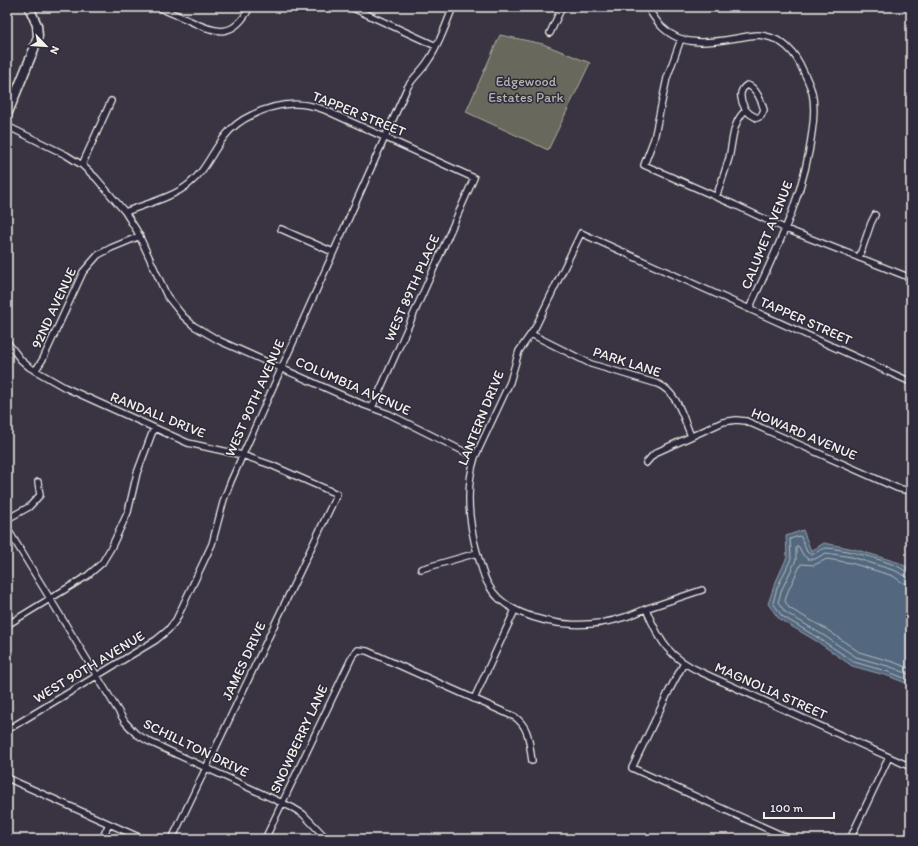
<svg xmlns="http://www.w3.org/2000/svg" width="918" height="846" font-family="Itim,sans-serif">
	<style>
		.green { fill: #67695b; stroke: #aeada2 }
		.water { fill: #52687e; stroke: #939fa8 }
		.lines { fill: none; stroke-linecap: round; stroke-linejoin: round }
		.shore { stroke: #b3babe; stroke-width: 1 }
		.street-casing { stroke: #f4f1e8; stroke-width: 8 }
		.secondary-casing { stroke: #f4f1e8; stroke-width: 11 }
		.street { stroke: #2f2a3d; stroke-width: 5.5 }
		.secondary { stroke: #2f2a3d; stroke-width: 8 }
		.labels { text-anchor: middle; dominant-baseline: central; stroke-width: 3; stroke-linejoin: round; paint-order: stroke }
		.park-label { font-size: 14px; fill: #b5b4a9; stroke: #2f2a3d }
		.street-label { font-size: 14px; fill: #f4f1e8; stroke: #2f2a3d }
	</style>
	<rect width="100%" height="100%" fill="#3a3342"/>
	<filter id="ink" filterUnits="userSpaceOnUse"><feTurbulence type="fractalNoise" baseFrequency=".025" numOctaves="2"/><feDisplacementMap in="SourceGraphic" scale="8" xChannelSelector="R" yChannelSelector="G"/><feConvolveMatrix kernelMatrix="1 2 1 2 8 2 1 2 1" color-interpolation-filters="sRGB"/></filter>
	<g filter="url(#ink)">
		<!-- green -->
		<path class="green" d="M500,35L543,44L590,63L548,150L466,112Z"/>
		<!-- water -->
		<path class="water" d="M803,530L811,551L824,543L854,549L900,563L911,570V685L888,676L852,666L818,642L779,619L768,604L774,586L787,557L786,536Z"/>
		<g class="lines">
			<!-- shore -->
			<path class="shore" d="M911,573C906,573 902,568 897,566C880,559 845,549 827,548C821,548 816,554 810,554L807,552L801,537L799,536L790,539L791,559L777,588L773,603L782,616L820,639L854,662L889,672L911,681
				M911,578L906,577L896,571L852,557L826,553L815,559H808L803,555L799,547L797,546L796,548V560L782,589L778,602L785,612L823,635L856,657L891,667L911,675
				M911,584L903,583L893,576L851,563L827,559L814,565L801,564L788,591L785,601L789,608L826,629L859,652L893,662L911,669"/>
			<defs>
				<path id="street" d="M158,7C169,12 179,16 190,21C217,34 234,38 250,7
					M351,7L436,46
					M647,7C652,14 656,21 662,27C688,53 726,38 757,35C778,36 791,47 800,64C804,73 809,82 812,92C815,105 814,119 812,132C805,195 775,252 749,309
					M550,33L562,7
					M681,39L667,78L654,139L644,165L735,205L786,229L911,278
					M7,126L66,155L82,165L96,178L125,212L137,231L167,296L183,316L194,326L220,341L364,405L389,414L475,457
					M82,165L111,101
					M716,197C721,184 725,171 729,158C733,141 732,122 746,110C741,102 737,91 747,85C756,87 762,102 764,110L761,116L757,118L750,114L746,110
					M125,212C145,204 172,198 189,184C207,169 211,153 225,136C232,127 241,120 252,115C276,103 299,100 325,110L474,178L372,408
					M281,229L333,252
					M859,258L871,223L875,215
					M531,334L591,364L658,384C678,393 683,418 691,436
					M7,342L21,360L29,367L64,387L188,443L242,455L271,465L337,494L172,839
					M35,371L43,359L83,272L98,255L111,248L140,236
					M646,463L653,455L657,452L723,422L736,420L746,421L897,488L905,490L911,489
					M7,519L29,507L40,495L38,482
					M7,528L125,722L136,734L150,742L293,808L303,814L327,839
					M421,569L477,553
					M702,590C684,596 666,602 648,608C640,611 633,615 625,617C592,628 554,627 522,613C508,607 495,598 488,584C483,576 481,565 478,556C469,525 465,489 475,457L510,382L519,351L535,328L581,233L911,382
					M646,609C660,642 669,658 703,673L911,767
					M7,625L87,576L102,563L111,548L128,512L137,473L154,428
					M684,663L669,691L632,768L790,839
					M474,699L515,610
					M7,730L156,640L168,630L176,620L212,544L224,499L231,481L407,88C413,77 422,71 428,61C439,46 446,24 453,7
					M7,778L143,839
					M102,839L109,824
					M265,839L352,657L358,650L367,651L515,717C530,728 529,743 532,761
					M850,839L889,757"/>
				<path id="secondary" d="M7,115L34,49L38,36L37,25L29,7"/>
			</defs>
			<!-- street casing -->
			<use href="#street" class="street-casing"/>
			<!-- secondary casing -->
			<use href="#secondary" class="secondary-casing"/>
			<!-- street -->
			<use href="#street" class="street"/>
			<!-- secondary -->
			<use href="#secondary" class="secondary"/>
		</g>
	</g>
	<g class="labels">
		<!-- park labels -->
		<g class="park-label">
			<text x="526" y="81">Edgewood<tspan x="526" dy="16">Estates Park</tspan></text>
		</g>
		<!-- street labels -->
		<g class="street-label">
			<text transform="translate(359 114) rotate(22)">TAPPER STREET</text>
			<text transform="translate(767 235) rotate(-68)">CALUMET AVENUE</text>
			<text transform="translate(412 288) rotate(-66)">WEST 89TH PLACE</text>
			<text transform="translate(54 308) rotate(-65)">92ND AVENUE</text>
			<text transform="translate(806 321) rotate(24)">TAPPER STREET</text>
			<text transform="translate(627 362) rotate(18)">PARK LANE</text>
			<text transform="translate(353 386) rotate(24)">COLUMBIA AVENUE</text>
			<text transform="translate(255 398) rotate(-66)">WEST 90TH AVENUE</text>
			<text transform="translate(158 415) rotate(22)">RANDALL DRIVE</text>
			<text transform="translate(481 418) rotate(-68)">LANTERN DRIVE</text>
			<text transform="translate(804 434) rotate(23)">HOWARD AVENUE</text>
			<text transform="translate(244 661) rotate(-65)">JAMES DRIVE</text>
			<text transform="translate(89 667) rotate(-31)">WEST 90TH AVENUE</text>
			<text transform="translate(771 691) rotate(24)">MAGNOLIA STREET</text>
			<text transform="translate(299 739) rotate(-65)">SNOWBERRY LANE</text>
			<text transform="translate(196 748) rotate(26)">SCHILLTON DRIVE</text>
		</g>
	</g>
	<!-- margin -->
	<rect width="918" height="846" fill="none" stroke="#2f2a3d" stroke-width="24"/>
	<rect x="12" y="12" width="894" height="822" fill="none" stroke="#f4f1e8" stroke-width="1.5" filter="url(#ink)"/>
	<!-- north arrow -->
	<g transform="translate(46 46) rotate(115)" stroke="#2f2a3d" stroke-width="3" paint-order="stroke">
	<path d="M0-3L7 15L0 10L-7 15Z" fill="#f4f1e8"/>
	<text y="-6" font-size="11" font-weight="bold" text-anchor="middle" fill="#f4f1e8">N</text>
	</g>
	<!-- scale -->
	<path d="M764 812v6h70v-6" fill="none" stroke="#f4f1e8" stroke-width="2"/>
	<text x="770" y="812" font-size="12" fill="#f4f1e8" stroke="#2f2a3d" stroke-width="3" paint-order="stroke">100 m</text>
</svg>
